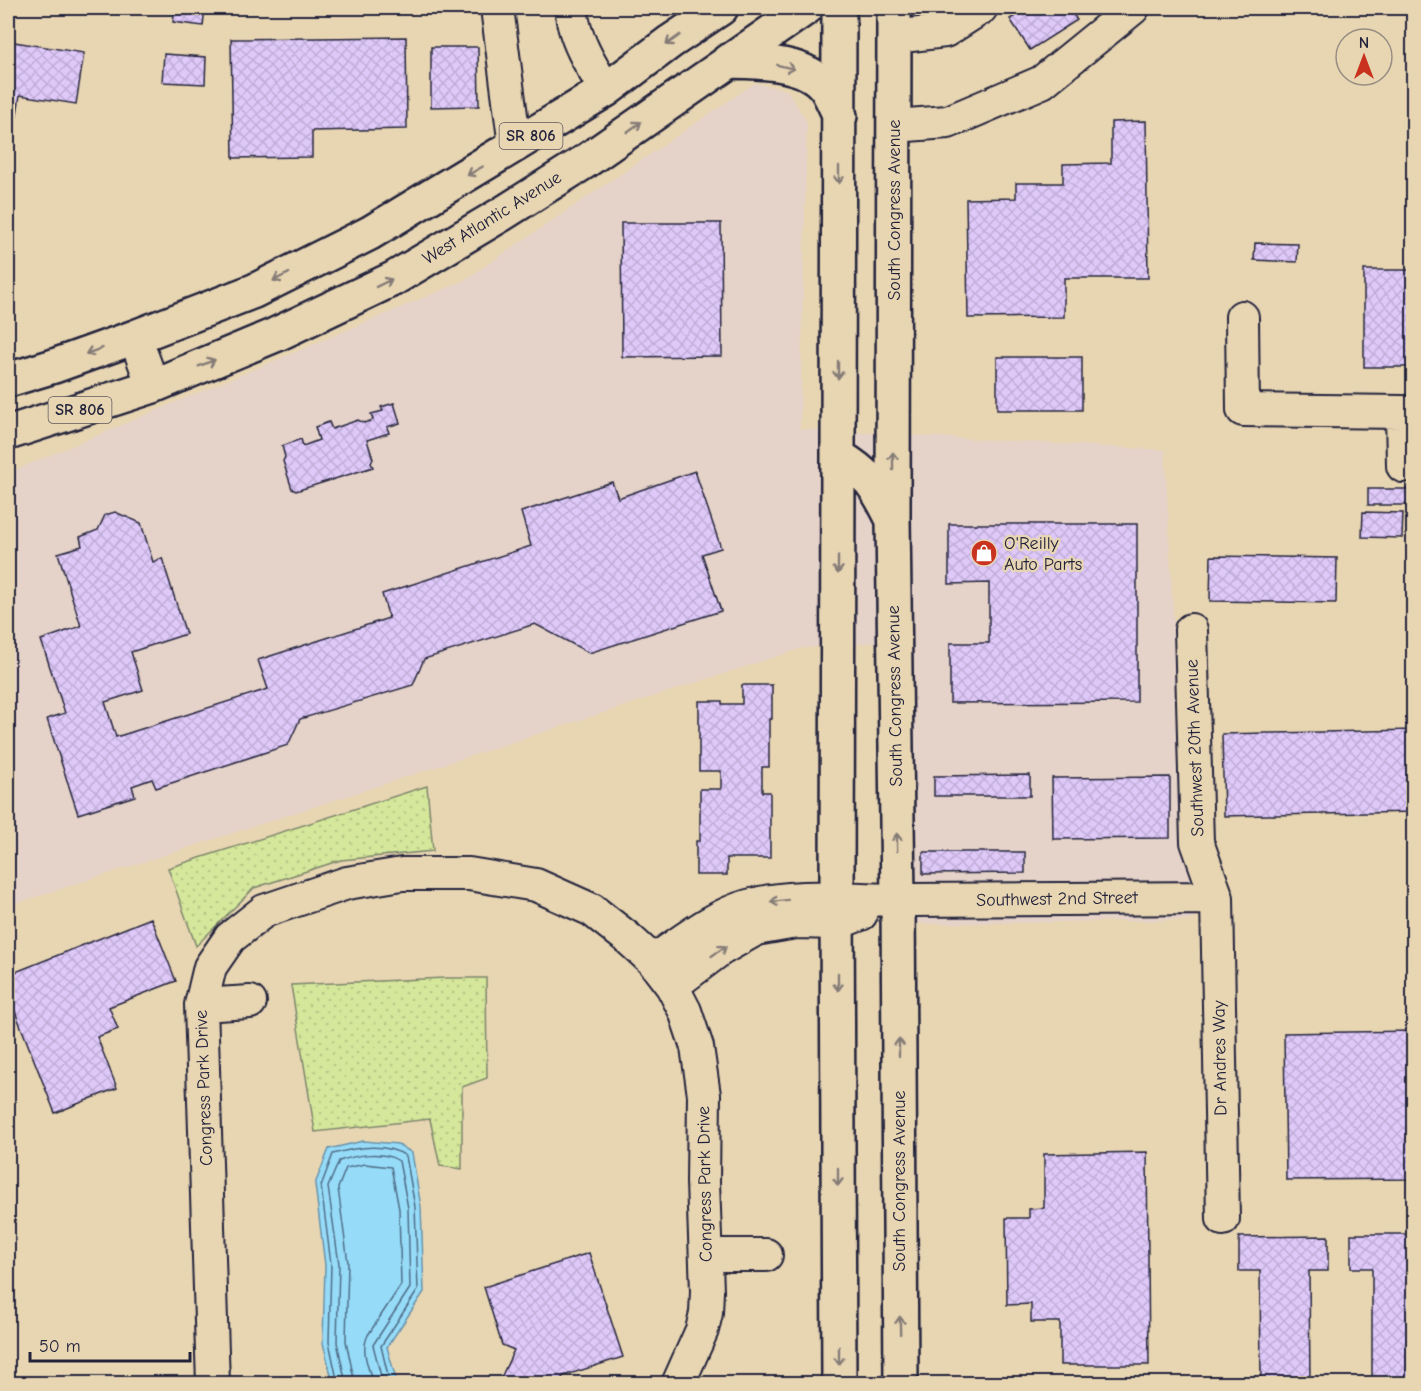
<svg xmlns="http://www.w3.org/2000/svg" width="1421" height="1391" font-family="'Comic Neue',sans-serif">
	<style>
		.built { fill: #e5d2c8 }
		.grass { fill: url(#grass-dots); stroke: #7c846b; stroke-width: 1.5 }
		.water { fill: #96dcf8; stroke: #6892ac; stroke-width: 1.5 }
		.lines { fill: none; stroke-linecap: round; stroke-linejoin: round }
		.shore { stroke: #506c87; stroke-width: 1.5 }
		.building { fill: url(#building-cross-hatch); stroke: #22223b; stroke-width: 1.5 }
		.minor-casing { stroke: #22223b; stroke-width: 36 }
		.major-casing { stroke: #22223b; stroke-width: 38 }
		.minor { stroke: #e8d6b3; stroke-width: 32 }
		.major { stroke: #e8d6b3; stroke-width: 33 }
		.oneway { stroke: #857c77 }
		.labels { text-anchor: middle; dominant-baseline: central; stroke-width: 4.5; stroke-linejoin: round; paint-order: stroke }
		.shield { fill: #e8d6b3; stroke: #5d585f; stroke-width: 1.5 }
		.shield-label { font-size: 16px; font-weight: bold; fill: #22223b }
		.street-label { font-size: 18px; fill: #22223b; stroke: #e8d6b3 }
		.poi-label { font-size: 18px; fill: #22223b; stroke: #e8d6b3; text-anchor: start }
	</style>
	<defs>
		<pattern id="grass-dots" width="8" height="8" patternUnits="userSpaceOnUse" patternTransform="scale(1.5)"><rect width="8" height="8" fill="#d5e79b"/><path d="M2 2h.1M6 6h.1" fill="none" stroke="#b7c686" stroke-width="1.8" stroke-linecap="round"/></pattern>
		<pattern id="building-cross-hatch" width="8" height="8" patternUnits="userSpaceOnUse" patternTransform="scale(1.5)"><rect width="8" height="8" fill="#dfc9f9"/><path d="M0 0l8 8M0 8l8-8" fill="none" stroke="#bfacd6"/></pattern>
	</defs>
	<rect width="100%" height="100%" fill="#e8d6b3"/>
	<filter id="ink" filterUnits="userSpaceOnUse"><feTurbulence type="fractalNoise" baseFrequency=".0167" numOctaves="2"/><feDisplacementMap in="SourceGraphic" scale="12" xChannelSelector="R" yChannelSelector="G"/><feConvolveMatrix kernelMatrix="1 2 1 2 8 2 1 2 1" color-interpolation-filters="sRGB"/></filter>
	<g filter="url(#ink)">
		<!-- built -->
		<path class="built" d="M755,83L787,90L807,122L800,429L1165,450L1172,595L1195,920L913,924L909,640L803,648L8,906V473L463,281Z"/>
		<!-- grass -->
		<path class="grass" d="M427,786L433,851L341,860L254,888L196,946L168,868Z
			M445,978H486L487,1078L462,1087V1169L440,1166L430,1119L315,1132L291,985Z"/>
		<!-- water -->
		<path class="water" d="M363,1141L398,1144L412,1153L421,1207L424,1292L387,1347L397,1383H333L323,1343L325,1265L315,1184L329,1149Z"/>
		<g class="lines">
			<!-- shore -->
			<path class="shore" d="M338,1384L329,1342L331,1264L321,1186L333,1154C356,1147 385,1142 406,1156L415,1207L418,1290L381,1346L390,1384
				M346,1384L337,1342L339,1264L328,1187L339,1161C356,1155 383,1150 399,1161L408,1208L410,1288L373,1345L383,1384
				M355,1384L346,1341L348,1263L338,1188L346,1168L365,1164L391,1167L399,1209L401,1285L368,1335C360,1351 369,1368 373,1384"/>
		</g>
		<!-- building -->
		<path class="building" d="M175,8H205L203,26L173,22Z
			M1027,8H1069L1077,20L1030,50L1010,19Z
			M406,37L407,129L312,131V157L233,158L231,39Z
			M8,41L84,53L76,104L20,95L8,172Z
			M431,47H478L479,106L431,107Z
			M164,54L206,57L205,84L162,82Z
			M1146,121L1148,278H1064V317L968,318L966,199L1016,198V183H1063V164L1111,163V122Z
			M621,223H721L722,356L622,357Z
			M1255,243L1298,244L1297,262L1254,260Z
			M1364,270H1414V367H1364Z
			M997,357H1082V410H997Z
			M394,403L400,423L387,427L389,433L367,440L373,459L371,463L373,467L296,491L292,489L283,461L285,457L282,446L301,439L303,446L319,440L315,427L329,422L332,429L358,420L364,423L373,420L371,414L383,411L381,407Z
			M695,471L721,548L702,554L721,611L589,653L535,624L424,659L413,685L300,719L288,745L156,788L152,779L132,786L135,796L78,814L47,719L65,713L41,640L81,626L58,553L82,546L80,537L98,530L105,515L115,512L141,523L153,562L162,558L186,634L131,652L143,690L105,702L116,737L268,689L258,660L389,618L382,594L531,546L521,512L612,482L618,498Z
			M1368,489H1414V505H1368Z
			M1363,512L1403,513L1402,538L1362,537Z
			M949,524H1137V702L950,703V643H989V583L949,584Z
			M1211,556L1337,558L1336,603L1210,601Z
			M742,685H772V719H769V767H762V792H770V858H727V875H696V841H700V789H721V771H699V701H722V704H742Z
			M1414,730V812L1224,816L1222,734Z
			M1030,775V796H934V776Z
			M1170,777V838L1053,839L1052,778Z
			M923,852H1025V873L923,874Z
			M151,918L176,981L109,1007L118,1029L97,1037L117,1088L55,1113L8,994V975Z
			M1414,1031V1179L1286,1180L1284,1033Z
			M1147,1152L1149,1365H1060V1322H1031V1304L1007,1305L1006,1218H1029V1209L1044,1208V1154Z
			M1351,1234H1414V1384H1372V1268H1351Z
			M1328,1236V1271H1309L1310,1384H1261L1260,1271H1239V1237Z
			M589,1253L623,1357L563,1376L559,1384H498L514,1350L502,1345L484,1287Z
			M484,1379L492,1384H471Z"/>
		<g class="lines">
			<defs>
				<path id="minor" d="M497,8L515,146
					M572,8C571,34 592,68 606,90
					M894,37L945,31L981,8
					M894,126L948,122L1042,82L1133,8
					M1242,317L1243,410L1402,412L1403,466
					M135,337L153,386
					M1191,630L1197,842L1217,898L1223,1219
					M653,961C683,941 713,916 748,906C800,891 858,901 911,900C1013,900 1115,898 1217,898
					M672,986L721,949L756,929L796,922L837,923L861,914
					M201,1005L250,1002
					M706,1255H766
					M213,1384L201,1005L210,967L230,938L264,911L347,883L402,874H469L536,885L592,910L629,939L653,961L672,986L685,1011L697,1047L704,1095L703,1182L707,1291L706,1313L702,1330L678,1384"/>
				<path id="major" d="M894,8L893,519L898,900L901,1384
					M728,61C758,62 805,61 825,87C831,95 835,107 840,116
					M8,380L54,366L135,337L254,291L370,233L606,90L670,42L721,8
					M8,433L153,386L275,335L393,279L502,214L586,161L806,8
					M838,456C869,474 876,486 892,518
					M839,1384L837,899L839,8"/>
			</defs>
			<!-- minor casing -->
			<use href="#minor" class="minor-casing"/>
			<!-- major casing -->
			<use href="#major" class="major-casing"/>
			<!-- minor -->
			<use href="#minor" class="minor"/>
			<!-- major -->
			<use href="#major" class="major"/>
		</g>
		<!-- one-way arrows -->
		<defs><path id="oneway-shaft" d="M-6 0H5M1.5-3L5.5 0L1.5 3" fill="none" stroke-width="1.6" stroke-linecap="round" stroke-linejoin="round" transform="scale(1.5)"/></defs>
		<g class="oneway">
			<use href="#oneway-shaft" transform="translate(673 40) rotate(145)"/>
			<use href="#oneway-shaft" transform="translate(786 67) rotate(14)"/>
			<use href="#oneway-shaft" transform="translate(634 127) rotate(-35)"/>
			<use href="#oneway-shaft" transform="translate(475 171) rotate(150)"/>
			<use href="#oneway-shaft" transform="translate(839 175) rotate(90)"/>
			<use href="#oneway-shaft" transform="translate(281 277) rotate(154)"/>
			<use href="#oneway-shaft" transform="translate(384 283) rotate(-26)"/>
			<use href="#oneway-shaft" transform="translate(94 351) rotate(161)"/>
			<use href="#oneway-shaft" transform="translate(207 363) rotate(-22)"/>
			<use href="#oneway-shaft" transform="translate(838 370) rotate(90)"/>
			<use href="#oneway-shaft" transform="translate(893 461) rotate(-90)"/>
			<use href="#oneway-shaft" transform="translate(838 565) rotate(90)"/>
			<use href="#oneway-shaft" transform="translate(897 842) rotate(-91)"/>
			<use href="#oneway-shaft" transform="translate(779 901) rotate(173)"/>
			<use href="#oneway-shaft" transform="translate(719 951) rotate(-34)"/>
			<use href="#oneway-shaft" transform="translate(838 982) rotate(90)"/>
			<use href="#oneway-shaft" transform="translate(899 1047) rotate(-90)"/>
			<use href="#oneway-shaft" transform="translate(838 1177) rotate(90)"/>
			<use href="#oneway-shaft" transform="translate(900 1325) rotate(-91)"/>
			<use href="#oneway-shaft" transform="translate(839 1356) rotate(90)"/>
		</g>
	</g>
	<!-- icons -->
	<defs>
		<symbol id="shop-disc" viewBox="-11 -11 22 22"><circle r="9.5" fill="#c8321e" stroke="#e8d6b3"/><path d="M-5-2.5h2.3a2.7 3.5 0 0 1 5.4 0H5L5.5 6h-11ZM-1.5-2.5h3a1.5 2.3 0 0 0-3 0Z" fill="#fff"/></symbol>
	</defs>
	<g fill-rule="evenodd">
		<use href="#shop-disc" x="969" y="538" width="30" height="30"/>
	</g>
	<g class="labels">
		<!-- shield labels -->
		<g class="shield">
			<rect x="499.5" y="123" width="63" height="26" rx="4.5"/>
			<rect x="48.5" y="397" width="63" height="26" rx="4.5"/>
		</g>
		<g class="shield-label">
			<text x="531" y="136">SR 806</text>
			<text x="80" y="410">SR 806</text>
		</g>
		<!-- street labels -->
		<g class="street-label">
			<text transform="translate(894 210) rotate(-90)">South Congress Avenue</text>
			<text transform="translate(492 218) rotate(-32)">West Atlantic Avenue</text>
			<text transform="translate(895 696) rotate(-91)">South Congress Avenue</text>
			<text transform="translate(1195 748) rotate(-92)">Southwest 20th Avenue</text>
			<text transform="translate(1057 899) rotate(-1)">Southwest 2nd Street</text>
			<text transform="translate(1220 1058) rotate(-91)">Dr Andres Way</text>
			<text transform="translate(204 1088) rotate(-92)">Congress Park Drive</text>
			<text transform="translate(899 1181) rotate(-90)">South Congress Avenue</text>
			<text transform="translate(705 1184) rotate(-91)">Congress Park Drive</text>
		</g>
		<!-- poi labels -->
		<g class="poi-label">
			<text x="1004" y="543">O'Reilly<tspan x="1004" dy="21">Auto Parts</tspan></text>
		</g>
	</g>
	<!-- margin -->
	<rect width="1421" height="1391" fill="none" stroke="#e8d6b3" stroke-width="30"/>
	<rect x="15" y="15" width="1391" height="1361" fill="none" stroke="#22223b" stroke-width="2" filter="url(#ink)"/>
	<!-- north arrow -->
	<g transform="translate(1364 57)"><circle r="28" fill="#e8d6b3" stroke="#998e83" stroke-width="1.5"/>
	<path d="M0-4.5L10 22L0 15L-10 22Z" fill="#c8321e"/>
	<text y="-9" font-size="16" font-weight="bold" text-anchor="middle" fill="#22223b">N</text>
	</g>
	<!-- scale -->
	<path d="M30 1352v9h160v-9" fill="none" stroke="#22223b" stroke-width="3"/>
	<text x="39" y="1352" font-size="18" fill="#22223b" stroke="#e8d6b3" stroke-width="4.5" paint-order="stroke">50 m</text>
</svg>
